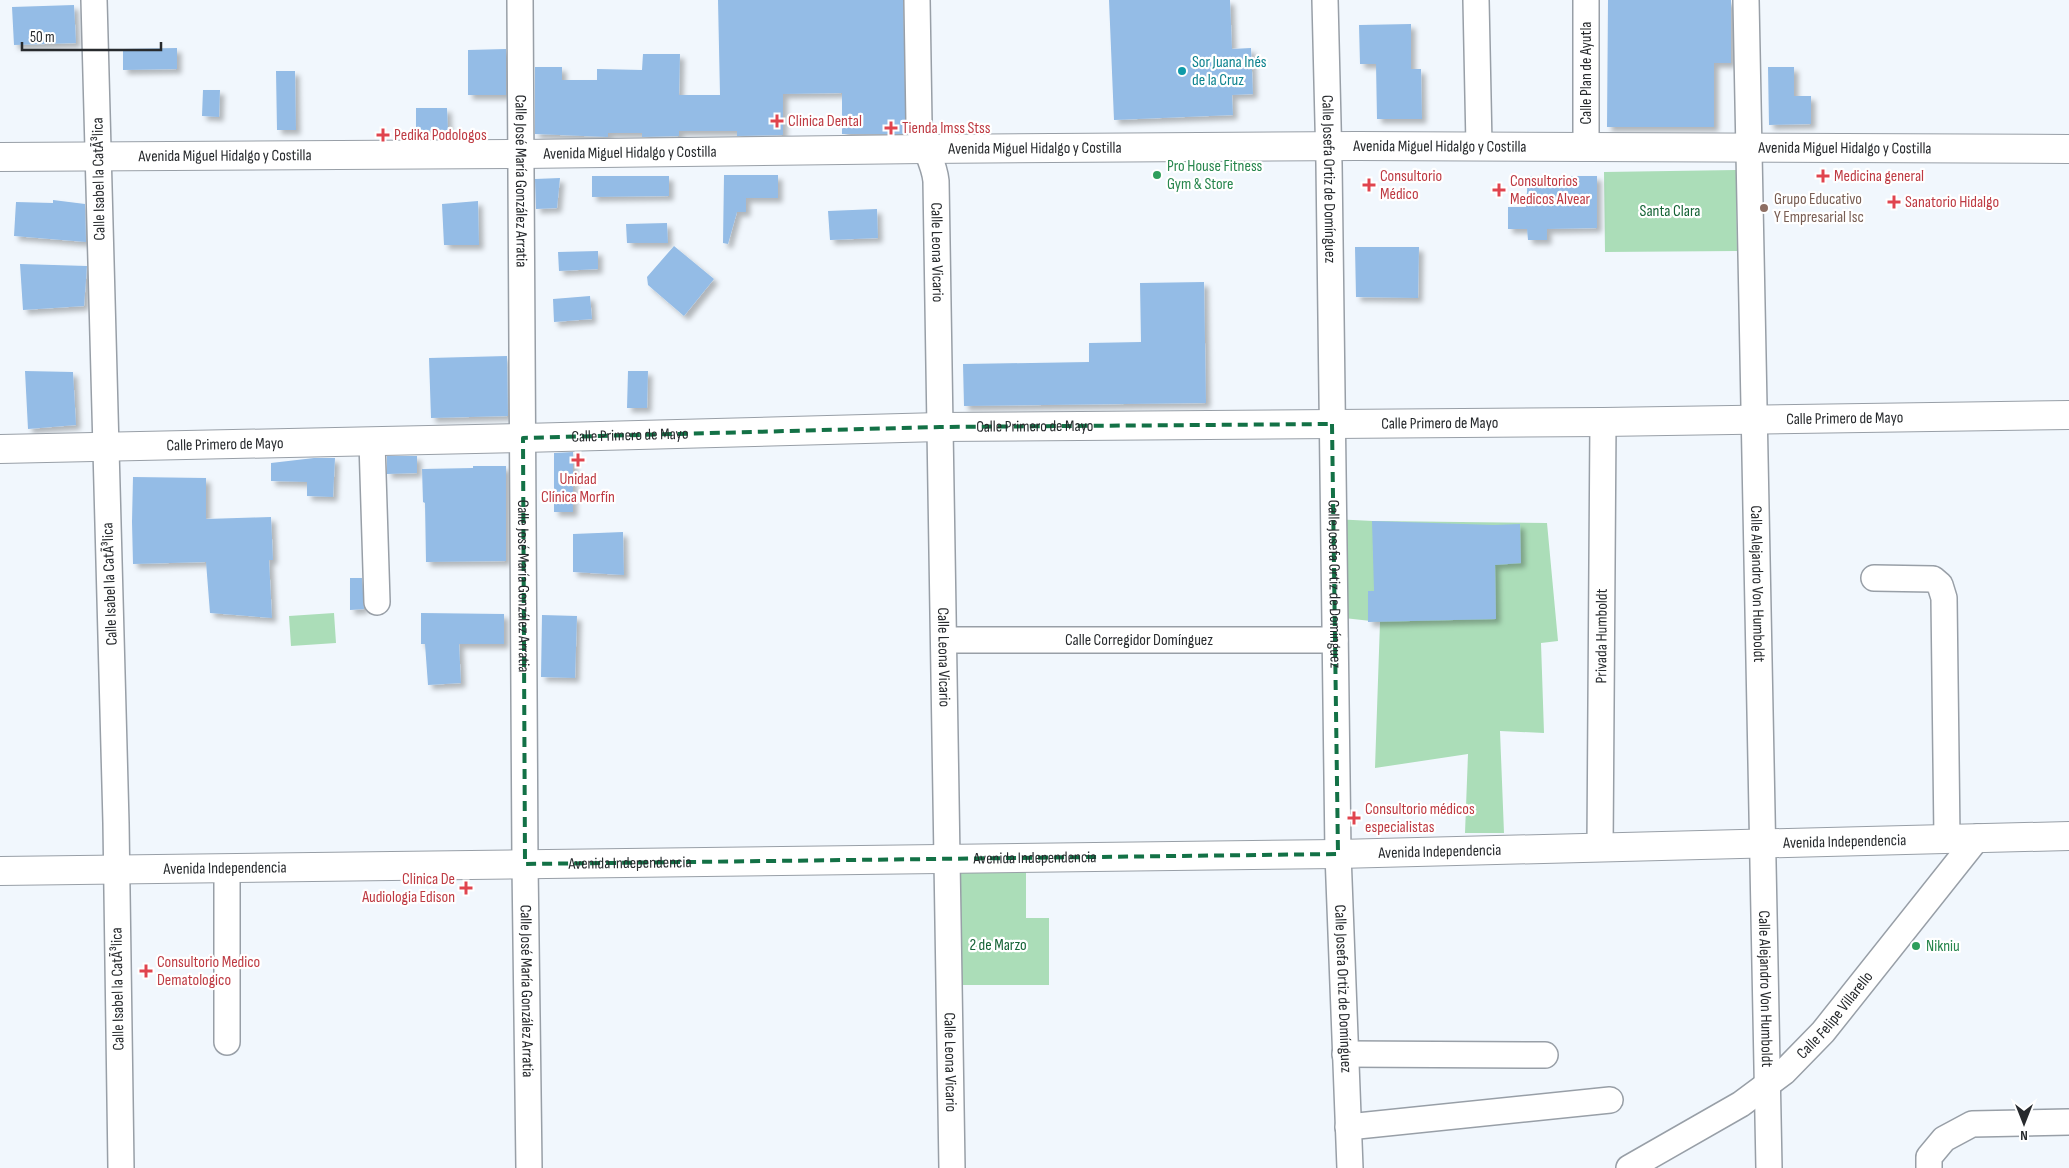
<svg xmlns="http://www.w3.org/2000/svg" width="2069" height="1168" font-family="'Sofia Sans Condensed',sans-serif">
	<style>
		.green { fill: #abddb8 }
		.building { fill: #94bce6; filter: url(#shadow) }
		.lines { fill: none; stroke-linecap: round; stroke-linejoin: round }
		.minor-casing { stroke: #989fa7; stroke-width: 28 }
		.major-casing { stroke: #989fa7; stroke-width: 30 }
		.minor { stroke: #fff; stroke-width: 25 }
		.major { stroke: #fff; stroke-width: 28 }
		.marked { fill: none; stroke: #137146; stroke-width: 4; stroke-dasharray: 10 6; stroke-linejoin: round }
		.culture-dot { fill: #0f9aa8; stroke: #fff; stroke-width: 2 }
		.health-dot { fill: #e0444e; stroke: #fff; stroke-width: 2 }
		.leisure-dot { fill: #2e9e5b; stroke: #fff; stroke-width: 2 }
		.education-dot { fill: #8d6e63; stroke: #fff; stroke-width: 2 }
		.labels { text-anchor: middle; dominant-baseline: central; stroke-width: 4.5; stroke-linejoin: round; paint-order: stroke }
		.culture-label { font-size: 16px; fill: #0d838f; stroke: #fff; text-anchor: start }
		.street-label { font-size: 16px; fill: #272a2d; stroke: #fff }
		.health-label { font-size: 16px; fill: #be3a42; stroke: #fff; text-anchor: start }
		.leisure-label { font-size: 16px; fill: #27864d; stroke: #fff; text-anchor: start }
		.education-label { font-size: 16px; fill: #785e54; stroke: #fff; text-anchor: start }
		.park-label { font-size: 16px; fill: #156336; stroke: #fff }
	</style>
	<defs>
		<filter id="shadow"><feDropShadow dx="4.5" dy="4.5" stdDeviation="2.5" flood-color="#0004"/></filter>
	</defs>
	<rect width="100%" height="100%" fill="#f1f7fd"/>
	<!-- green -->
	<path class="green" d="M1736,170L1737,251L1605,252L1604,172Z
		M1333,519L1373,521L1547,523L1558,641L1541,643L1544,733L1500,731L1504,833H1465L1468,754L1375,768L1380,622L1335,617Z
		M334,613L336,643L291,646L289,616Z
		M959,871H1026V918H1049V985H958Z"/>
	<!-- building -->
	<path class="building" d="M718,0H903L906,134H842V93L783,94V135L737,136V131H679V136L642,137V133H608V137L535,134V67H562V80H597V69L642,70L643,54H680L679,95H720Z
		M1109,0H1230L1232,49L1251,48L1253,94L1232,95L1233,115L1114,120Z
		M1608,0H1731V63H1714V127H1607Z
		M74,5L76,43L14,45L12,7Z
		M1411,24V69H1421L1422,119H1377L1376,64H1360L1359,25Z
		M177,48V69L123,70V49Z
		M506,49V95H468V50Z
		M1768,67H1794V96H1811V124L1769,125Z
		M276,71H295L296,130H277Z
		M203,90H220L219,117L202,116Z
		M416,108H447L448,130L416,131Z
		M724,175H778V198H746V212H737L728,244L723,243Z
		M592,176H669V196L592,197Z
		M1528,176H1597V228L1547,229V240H1528L1527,229H1508V207H1526Z
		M560,178L557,208L536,209L535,179Z
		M53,200L85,204L86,242L14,236L16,202L53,203Z
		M478,201L479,245H444L442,204Z
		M877,209L878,238L830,240L828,211Z
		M667,223L668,243H627L626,224Z
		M674,246L714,279L684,316L648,285L647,277Z
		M1355,247H1419L1418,298L1356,297Z
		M598,251V269L559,271L558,252Z
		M20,264L87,266L84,306L23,310Z
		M1204,282L1206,403L964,406L963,364L1089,362V343L1141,342L1140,283Z
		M590,296L592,319L554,322L553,299Z
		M507,356L508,416L431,418L429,358Z
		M25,371L73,372L76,425L28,429Z
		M628,371H648L647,408H627Z
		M573,452V512H554V453Z
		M387,456H417V473L387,474Z
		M314,458H335L333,497L307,496V482L271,481V463Z
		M473,466H506V561L426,562L425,503L423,502L422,469L473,468Z
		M133,477L206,478V519L271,517L273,560H269L272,618L210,613L206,562L133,564L132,522Z
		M1372,521L1494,525L1520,524L1521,563L1495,565L1496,619L1368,622V591H1374Z
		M623,532L624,575L573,572V534Z
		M350,578H362L364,609L350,610Z
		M421,613L504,614V644H459L461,683L428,685L425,644H421Z
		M542,615L577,616L575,678L541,677Z"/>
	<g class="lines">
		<defs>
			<g id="minor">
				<path d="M94,0L116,823L121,1168"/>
				<path id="s1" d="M520,0L525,864L529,1168"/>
				<path id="s2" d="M917,0L919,123C921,145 934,160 936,181L952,1168"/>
				<path id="s3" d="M1325,0L1329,164L1338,854L1350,1168"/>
				<path d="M1476,0L1479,145"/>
				<path d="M1586,0V146"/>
				<path id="s4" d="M1746,0L1769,1168"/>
				<path d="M372,442L377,602"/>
				<path d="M1874,578L1933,579L1940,585L1944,598L1947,838"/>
				<path id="s5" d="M944,640H1335"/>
				<path id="s6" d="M1600,848L1603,422"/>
				<path d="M227,870V1042"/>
				<path d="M1345,1054L1545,1055"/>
				<path d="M1348,1127L1610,1100"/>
				<path id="s7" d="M1629,1168L1741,1104L1784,1072L1823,1032L1978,837"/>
				<path d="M1929,1168V1157L1944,1139L1972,1124L2069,1122"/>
			</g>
			<g id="major">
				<path id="s8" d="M0,157L522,154L924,149L1357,146L2069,149"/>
				<path id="s9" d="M0,449L523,438L940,427L1603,422L2069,415"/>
				<path id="s10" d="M0,871L1338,854L2069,836"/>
			</g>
		</defs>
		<!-- minor casing -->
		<use href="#minor" class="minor-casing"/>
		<!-- major casing -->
		<use href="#major" class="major-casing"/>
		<!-- minor -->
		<use href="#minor" class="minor"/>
		<!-- major -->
		<use href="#major" class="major"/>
	</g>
	<!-- marked area -->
	<path class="marked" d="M1332,424L1338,854L525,864L523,438L940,427Z"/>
	<!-- markers -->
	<circle class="culture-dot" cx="1182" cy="71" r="5"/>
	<g class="health-dot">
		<path d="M774.5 113.5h5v5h5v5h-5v5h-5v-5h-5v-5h5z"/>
		<path d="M888.5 120.5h5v5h5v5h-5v5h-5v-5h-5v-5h5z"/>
		<path d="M380.5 127.5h5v5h5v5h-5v5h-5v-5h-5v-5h5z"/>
		<path d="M1820.5 168.5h5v5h5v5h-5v5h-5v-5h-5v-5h5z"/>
		<path d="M1366.5 177.5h5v5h5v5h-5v5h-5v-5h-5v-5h5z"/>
		<path d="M1496.5 182.5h5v5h5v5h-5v5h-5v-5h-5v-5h5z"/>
		<path d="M1891.5 194.5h5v5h5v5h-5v5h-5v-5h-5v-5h5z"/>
		<path d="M575.5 452.5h5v5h5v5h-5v5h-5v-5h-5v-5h5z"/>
		<path d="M1351.5 810.5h5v5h5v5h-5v5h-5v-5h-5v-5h5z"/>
		<path d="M463.5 880.5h5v5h5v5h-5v5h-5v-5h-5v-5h5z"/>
		<path d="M143.5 963.5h5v5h5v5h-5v5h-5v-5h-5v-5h5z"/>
	</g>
	<g class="leisure-dot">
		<circle cx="1157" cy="175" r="5"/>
		<circle cx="1916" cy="946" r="5"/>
	</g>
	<circle class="education-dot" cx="1764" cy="208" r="5"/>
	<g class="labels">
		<!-- culture labels -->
		<g class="culture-label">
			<text x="1192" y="62">Sor Juana Inés<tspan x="1192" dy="18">de la Cruz</tspan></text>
		</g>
		<!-- street labels -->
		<g class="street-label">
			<text transform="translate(1586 73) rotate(-90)">Calle Plan de Ayutla</text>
			<text stroke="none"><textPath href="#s8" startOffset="1440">Avenida Miguel Hidalgo y Costilla</textPath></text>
			<text stroke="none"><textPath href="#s8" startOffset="1845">Avenida Miguel Hidalgo y Costilla</textPath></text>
			<text stroke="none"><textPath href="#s8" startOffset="1035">Avenida Miguel Hidalgo y Costilla</textPath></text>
			<text stroke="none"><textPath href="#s8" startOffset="630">Avenida Miguel Hidalgo y Costilla</textPath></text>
			<text stroke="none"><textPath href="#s8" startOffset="225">Avenida Miguel Hidalgo y Costilla</textPath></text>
			<text transform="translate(99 179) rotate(-91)">Calle Isabel la CatÃ³lica</text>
			<text stroke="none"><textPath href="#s3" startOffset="179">Calle Josefa Ortiz de Domínguez</textPath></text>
			<text stroke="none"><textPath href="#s1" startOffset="181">Calle José María González Arratia</textPath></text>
			<text stroke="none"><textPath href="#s2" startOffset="255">Calle Leona Vicario</textPath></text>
			<text stroke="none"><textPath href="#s9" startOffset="1845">Calle Primero de Mayo</textPath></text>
			<text stroke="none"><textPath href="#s9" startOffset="1440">Calle Primero de Mayo</textPath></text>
			<text stroke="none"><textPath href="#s9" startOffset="1035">Calle Primero de Mayo</textPath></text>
			<text stroke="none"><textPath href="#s9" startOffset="630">Calle Primero de Mayo</textPath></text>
			<text stroke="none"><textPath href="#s9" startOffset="225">Calle Primero de Mayo</textPath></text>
			<text transform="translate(110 584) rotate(-92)">Calle Isabel la CatÃ³lica</text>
			<text stroke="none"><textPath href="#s3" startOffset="584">Calle Josefa Ortiz de Domínguez</textPath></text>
			<text stroke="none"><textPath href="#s4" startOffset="584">Calle Alejandro Von Humboldt</textPath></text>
			<text stroke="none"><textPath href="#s1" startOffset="586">Calle José María González Arratia</textPath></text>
			<text stroke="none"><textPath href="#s6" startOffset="212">Privada Humboldt</textPath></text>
			<text stroke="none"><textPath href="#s5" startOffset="195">Calle Corregidor Domínguez</textPath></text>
			<text stroke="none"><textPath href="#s2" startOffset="660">Calle Leona Vicario</textPath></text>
			<text stroke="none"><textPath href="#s10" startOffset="1845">Avenida Independencia</textPath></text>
			<text stroke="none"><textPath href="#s10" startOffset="1440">Avenida Independencia</textPath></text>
			<text stroke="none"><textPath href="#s10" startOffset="1035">Avenida Independencia</textPath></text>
			<text stroke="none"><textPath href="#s10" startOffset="630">Avenida Independencia</textPath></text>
			<text stroke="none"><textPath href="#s10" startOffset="225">Avenida Independencia</textPath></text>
			<text transform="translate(118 989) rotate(-91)">Calle Isabel la CatÃ³lica</text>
			<text stroke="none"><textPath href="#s3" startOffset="989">Calle Josefa Ortiz de Domínguez</textPath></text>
			<text stroke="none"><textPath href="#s4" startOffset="989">Calle Alejandro Von Humboldt</textPath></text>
			<text stroke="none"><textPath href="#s1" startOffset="991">Calle José María González Arratia</textPath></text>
			<text stroke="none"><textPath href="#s7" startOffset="259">Calle Felipe Villarello</textPath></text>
			<text stroke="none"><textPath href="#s2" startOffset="1065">Calle Leona Vicario</textPath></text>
		</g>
		<!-- health labels -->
		<g class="health-label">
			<text x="788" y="121">Clinica Dental</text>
			<text x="902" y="128">Tienda Imss Stss</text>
			<text x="394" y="135">Pedika Podologos</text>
			<text x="1380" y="176">Consultorio<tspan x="1380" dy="18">Médico</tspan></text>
			<text x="1834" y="176">Medicina general</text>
			<text x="1510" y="181">Consultorios<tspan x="1510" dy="18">Medicos Alvear</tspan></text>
			<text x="1905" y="202">Sanatorio Hidalgo</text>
			<text x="578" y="479" text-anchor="middle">Unidad<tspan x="578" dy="18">Clínica Morfín</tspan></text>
			<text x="1365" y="809">Consultorio médicos<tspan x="1365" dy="18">especialistas</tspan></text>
			<text x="455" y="879" text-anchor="end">Clinica De<tspan x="455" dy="18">Audiologia Edison</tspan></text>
			<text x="157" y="962">Consultorio Medico<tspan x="157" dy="18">Dematologico</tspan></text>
		</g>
		<!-- leisure labels -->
		<g class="leisure-label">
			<text x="1167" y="166">Pro House Fitness<tspan x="1167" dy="18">Gym &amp; Store</tspan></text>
			<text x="1926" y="946">Nikniu</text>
		</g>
		<!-- education labels -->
		<g class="education-label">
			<text x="1774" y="199">Grupo Educativo<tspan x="1774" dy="18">Y Empresarial Isc</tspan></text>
		</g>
		<!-- park labels -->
		<g class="park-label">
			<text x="1670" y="211">Santa Clara</text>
			<text x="998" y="945">2 de Marzo</text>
		</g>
	</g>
	<!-- north arrow -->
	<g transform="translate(2024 1123) rotate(180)" stroke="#ffffff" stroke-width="4" paint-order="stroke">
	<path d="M0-4L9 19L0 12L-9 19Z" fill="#272a2d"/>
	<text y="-8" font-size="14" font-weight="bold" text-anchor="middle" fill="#272a2d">N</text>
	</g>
	<!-- scale -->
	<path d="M22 42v8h139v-8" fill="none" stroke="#272a2d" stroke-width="2.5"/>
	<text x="30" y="42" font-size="15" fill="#272a2d" stroke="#ffffff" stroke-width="4" paint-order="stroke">50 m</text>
</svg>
